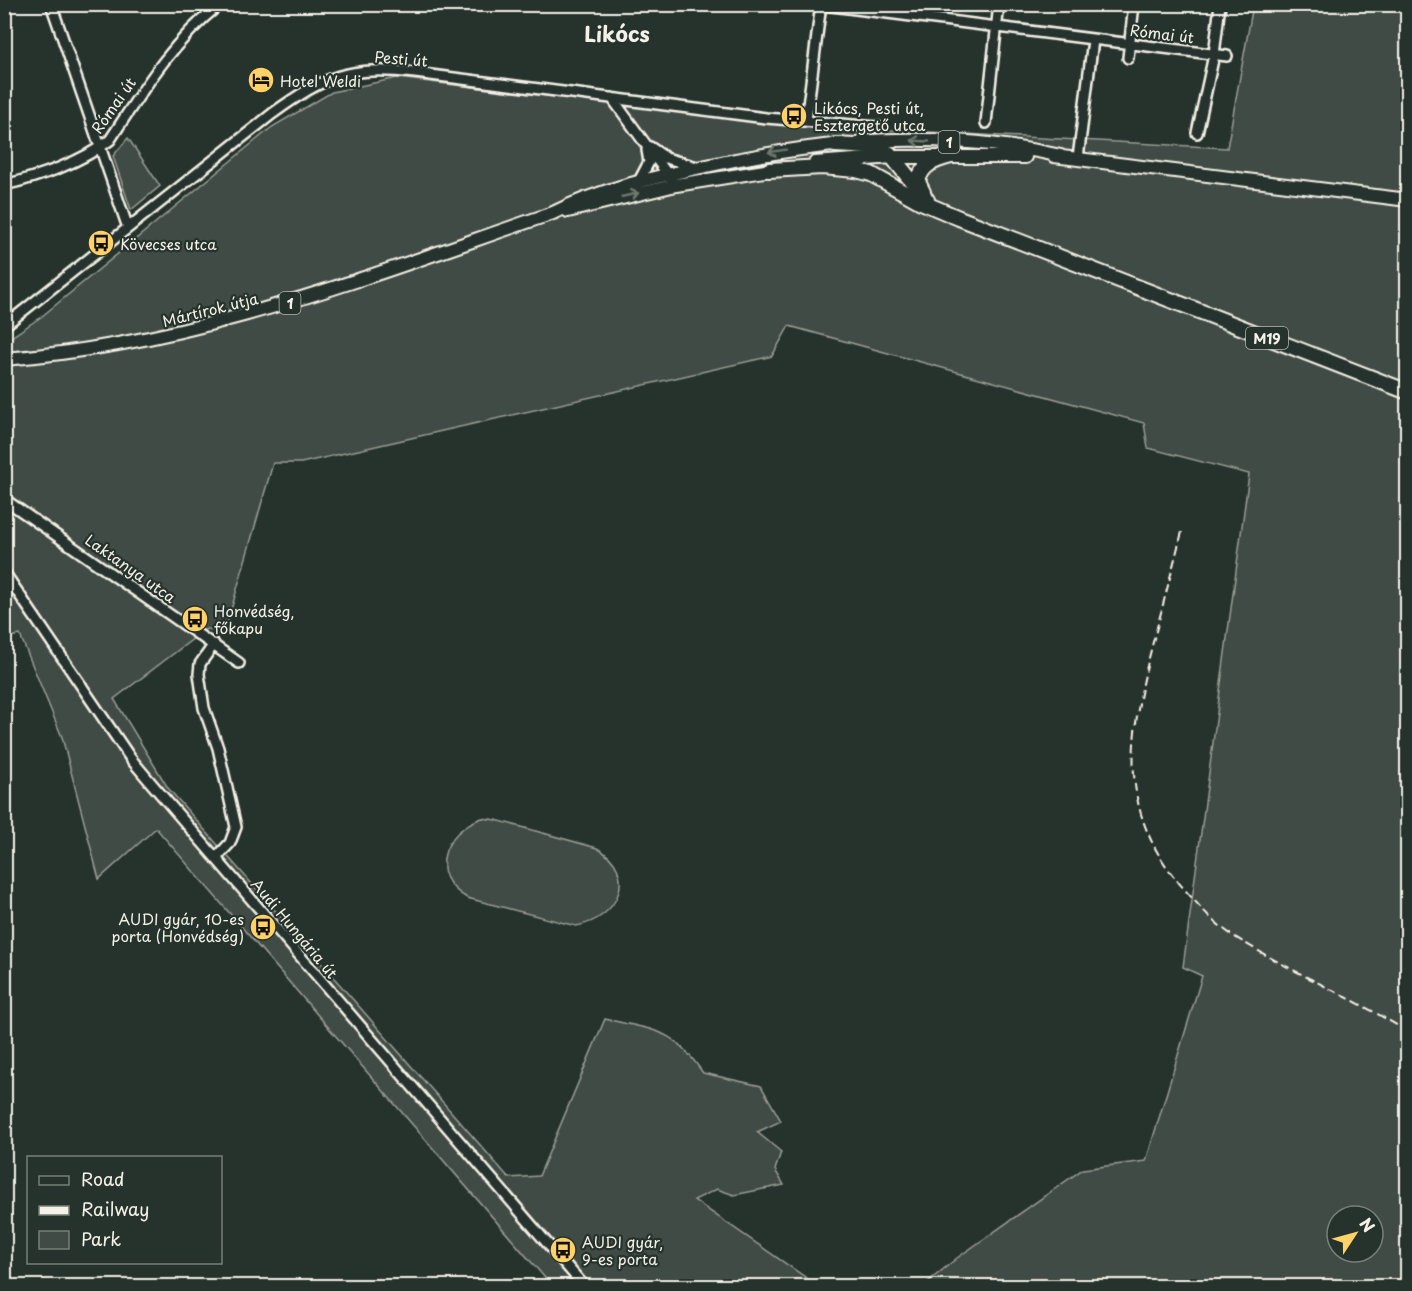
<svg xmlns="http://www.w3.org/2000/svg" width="1412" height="1291" font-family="'Playpen Sans',sans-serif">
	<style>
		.green { fill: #414b45; stroke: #9a9e96; stroke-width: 1.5; fill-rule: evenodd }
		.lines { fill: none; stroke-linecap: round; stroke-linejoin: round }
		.minor-casing { stroke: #f4f1e8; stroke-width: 14 }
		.major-casing { stroke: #f4f1e8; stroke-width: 16 }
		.highway-casing { stroke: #f4f1e8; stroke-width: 18 }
		.minor { stroke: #26332d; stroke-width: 9 }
		.major { stroke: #26332d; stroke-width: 12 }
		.highway { stroke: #26332d; stroke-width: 14 }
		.rail { stroke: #f4f1e8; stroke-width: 2; stroke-dasharray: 9 4.5; stroke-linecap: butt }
		.oneway { stroke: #6e766e }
		.labels { text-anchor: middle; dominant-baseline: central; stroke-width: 4.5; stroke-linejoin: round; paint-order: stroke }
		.shield { fill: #26332d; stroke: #b6b8b0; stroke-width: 1.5 }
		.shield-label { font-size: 14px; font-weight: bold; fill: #f4f1e8 }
		.street-label { font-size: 15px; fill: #f4f1e8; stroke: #26332d }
		.poi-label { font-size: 15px; fill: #f4f1e8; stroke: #26332d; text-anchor: start }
		.district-label { font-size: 21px; font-weight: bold; fill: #f4f1e8; stroke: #26332d }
	</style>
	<rect width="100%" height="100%" fill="#26332d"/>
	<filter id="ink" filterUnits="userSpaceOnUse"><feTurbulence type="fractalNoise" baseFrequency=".0167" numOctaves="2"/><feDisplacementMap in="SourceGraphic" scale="12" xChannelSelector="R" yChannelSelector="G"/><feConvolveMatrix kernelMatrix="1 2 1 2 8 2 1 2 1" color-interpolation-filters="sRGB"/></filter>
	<g filter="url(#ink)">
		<!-- green -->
		<path class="green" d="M1253,5H1407V1286H923L957,1258L1083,1169L1146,1161L1202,976L1183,967L1249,474L1148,448L1144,423L789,326L772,356L301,463H273L225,631L206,629L114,699L168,788L509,1178L539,1176L605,1019C656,1031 672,1027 703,1073L761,1086L781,1121L757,1132L781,1152L775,1170L784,1185L734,1195L717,1189L694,1200L818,1286H552L156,828L99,879L62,737L20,635L5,638L4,342L41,317L272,127L332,92L397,78L781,124L1227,148ZM1337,1216H1373V1252H1337Z
			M128,138L160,186L131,210L113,156Z
			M482,818L496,820L597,848C639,872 619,919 576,926L467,898C426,875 444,831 482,818Z"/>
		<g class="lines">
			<defs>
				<path id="minor" d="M51,4L128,228
					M816,4L1227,56
					M1128,58L1134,4
					M612,98L671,179
					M806,121L821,4
					M986,123L999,4
					M1197,133L1214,55L1220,4
					M650,147L666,158L697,167
					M1078,158L1093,40
					M639,181L649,162L647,150
					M4,185C39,177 82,162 110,140C144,88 171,43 220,4
					M4,326L272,114C326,75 348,66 415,73L766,118L878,127
					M4,499L239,663
					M4,572L131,759L152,784L584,1286
					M214,644L200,664L199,674L204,708L218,748L236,827L230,843L217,857"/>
				<path id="major" d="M860,142C922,136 1001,142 1061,156
					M1054,156L1408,200
					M815,163L893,157H1025
					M568,211L676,185L777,169
					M4,359C198,344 371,275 553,213C599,190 647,179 697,168C746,157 793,149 842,144"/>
				<path id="highway" d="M835,145L872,147L889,153L927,200
					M769,170L822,167L856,170L871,174L919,201L959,218L1408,392
					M923,192L918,182C921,164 936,160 951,156"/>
			</defs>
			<!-- minor casing -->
			<use href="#minor" class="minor-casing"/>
			<!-- major casing -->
			<use href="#major" class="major-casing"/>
			<!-- highway casing -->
			<use href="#highway" class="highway-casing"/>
			<!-- minor -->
			<use href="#minor" class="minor"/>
			<!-- major -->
			<use href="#major" class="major"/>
			<!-- highway -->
			<use href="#highway" class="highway"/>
			<!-- rail -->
			<path class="rail" d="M1182,532C1172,569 1163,606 1153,642C1129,735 1115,813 1186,891C1200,907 1214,923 1232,935C1288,971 1351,996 1408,1032"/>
		</g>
		<!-- one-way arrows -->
		<defs><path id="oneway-shaft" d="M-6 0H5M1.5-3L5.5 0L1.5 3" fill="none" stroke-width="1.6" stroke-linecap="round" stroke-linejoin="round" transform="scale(1.5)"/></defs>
		<g class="oneway">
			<use href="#oneway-shaft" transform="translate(920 141) rotate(-177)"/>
			<use href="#oneway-shaft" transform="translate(777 151) rotate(171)"/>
			<use href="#oneway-shaft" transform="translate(630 195) rotate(-13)"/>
		</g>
	</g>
	<!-- icons -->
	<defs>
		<symbol id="hotel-disc" viewBox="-11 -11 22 22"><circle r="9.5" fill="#ffd166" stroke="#26332d"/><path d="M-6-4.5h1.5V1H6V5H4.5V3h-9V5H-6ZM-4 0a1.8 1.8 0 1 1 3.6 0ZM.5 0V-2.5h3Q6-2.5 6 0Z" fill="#111"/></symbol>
		<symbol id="bus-disc" viewBox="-11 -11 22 22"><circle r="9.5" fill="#ffd166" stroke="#26332d"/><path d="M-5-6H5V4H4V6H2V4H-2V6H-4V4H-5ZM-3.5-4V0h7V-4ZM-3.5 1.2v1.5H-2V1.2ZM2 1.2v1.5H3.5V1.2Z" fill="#111"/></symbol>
	</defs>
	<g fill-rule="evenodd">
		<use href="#hotel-disc" x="246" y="65" width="30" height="30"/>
		<use href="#bus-disc" x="779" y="101" width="30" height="30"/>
		<use href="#bus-disc" x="86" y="228" width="30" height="30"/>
		<use href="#bus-disc" x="180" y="604" width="30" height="30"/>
		<use href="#bus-disc" x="248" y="912" width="30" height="30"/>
		<use href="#bus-disc" x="548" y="1235" width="30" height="30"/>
	</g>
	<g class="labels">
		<!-- shield labels -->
		<g class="shield">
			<rect x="938.5" y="131" width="21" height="22" rx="4.5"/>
			<rect x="279.5" y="292" width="21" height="22" rx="4.5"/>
			<rect x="1246" y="327" width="42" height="22" rx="4.5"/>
		</g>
		<g class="shield-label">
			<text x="949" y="142">1</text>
			<text x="290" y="303">1</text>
			<text x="1267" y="338">M19</text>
		</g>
		<!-- street labels -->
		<g class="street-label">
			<text transform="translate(1162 33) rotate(7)">Római út</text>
			<text transform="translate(401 58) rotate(5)">Pesti út</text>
			<text transform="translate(113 105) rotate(-55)">Római út</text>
			<text transform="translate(210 309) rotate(-14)">Mártírok útja</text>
			<text transform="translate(131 568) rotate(35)">Laktanya utca</text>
			<text transform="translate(295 928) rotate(50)">Audi Hungária út</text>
		</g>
		<!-- poi labels -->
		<g class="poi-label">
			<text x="280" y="80">Hotel Weldi</text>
			<text x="814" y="107">Likócs, Pesti út,<tspan x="814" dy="17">Esztergető utca</tspan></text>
			<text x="120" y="243">Kövecses utca</text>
			<text x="214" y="610">Honvédség,<tspan x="214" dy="17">főkapu</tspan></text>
			<text x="244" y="918" text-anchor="end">AUDI gyár, 10-es<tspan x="244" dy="17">porta (Honvédség)</tspan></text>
			<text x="582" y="1241">AUDI gyár,<tspan x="582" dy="17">9-es porta</tspan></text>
		</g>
		<!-- district labels -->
		<g class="district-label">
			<text x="617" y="33">Likócs</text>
		</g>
	</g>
	<!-- margin -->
	<rect width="1412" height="1291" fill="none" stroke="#26332d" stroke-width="24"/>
	<rect x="12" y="12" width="1388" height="1267" fill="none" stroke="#f4f1e8" stroke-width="2" filter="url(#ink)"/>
	<!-- legend -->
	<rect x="27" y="1156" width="195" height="108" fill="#26332d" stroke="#787f78" stroke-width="1.5"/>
	<rect x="39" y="1176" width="30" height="9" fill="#26332d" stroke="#787f78" stroke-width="1.5"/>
	<text x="81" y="1186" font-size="18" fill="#f4f1e8">Road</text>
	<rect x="39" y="1206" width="30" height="9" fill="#f4f1e8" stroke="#787f78" stroke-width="1.5"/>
	<text x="81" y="1216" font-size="18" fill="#f4f1e8">Railway</text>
	<rect x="39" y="1231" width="30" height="18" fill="#414b45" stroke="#787f78" stroke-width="1.5"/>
	<text x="81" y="1246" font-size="18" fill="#f4f1e8">Park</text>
	<!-- north arrow -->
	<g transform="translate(1355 1234) rotate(54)"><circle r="28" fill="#26332d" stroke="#787f78" stroke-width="1.5"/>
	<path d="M0-4.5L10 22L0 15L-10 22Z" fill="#ffd166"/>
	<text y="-9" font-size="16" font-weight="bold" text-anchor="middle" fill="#f4f1e8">N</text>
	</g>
</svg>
